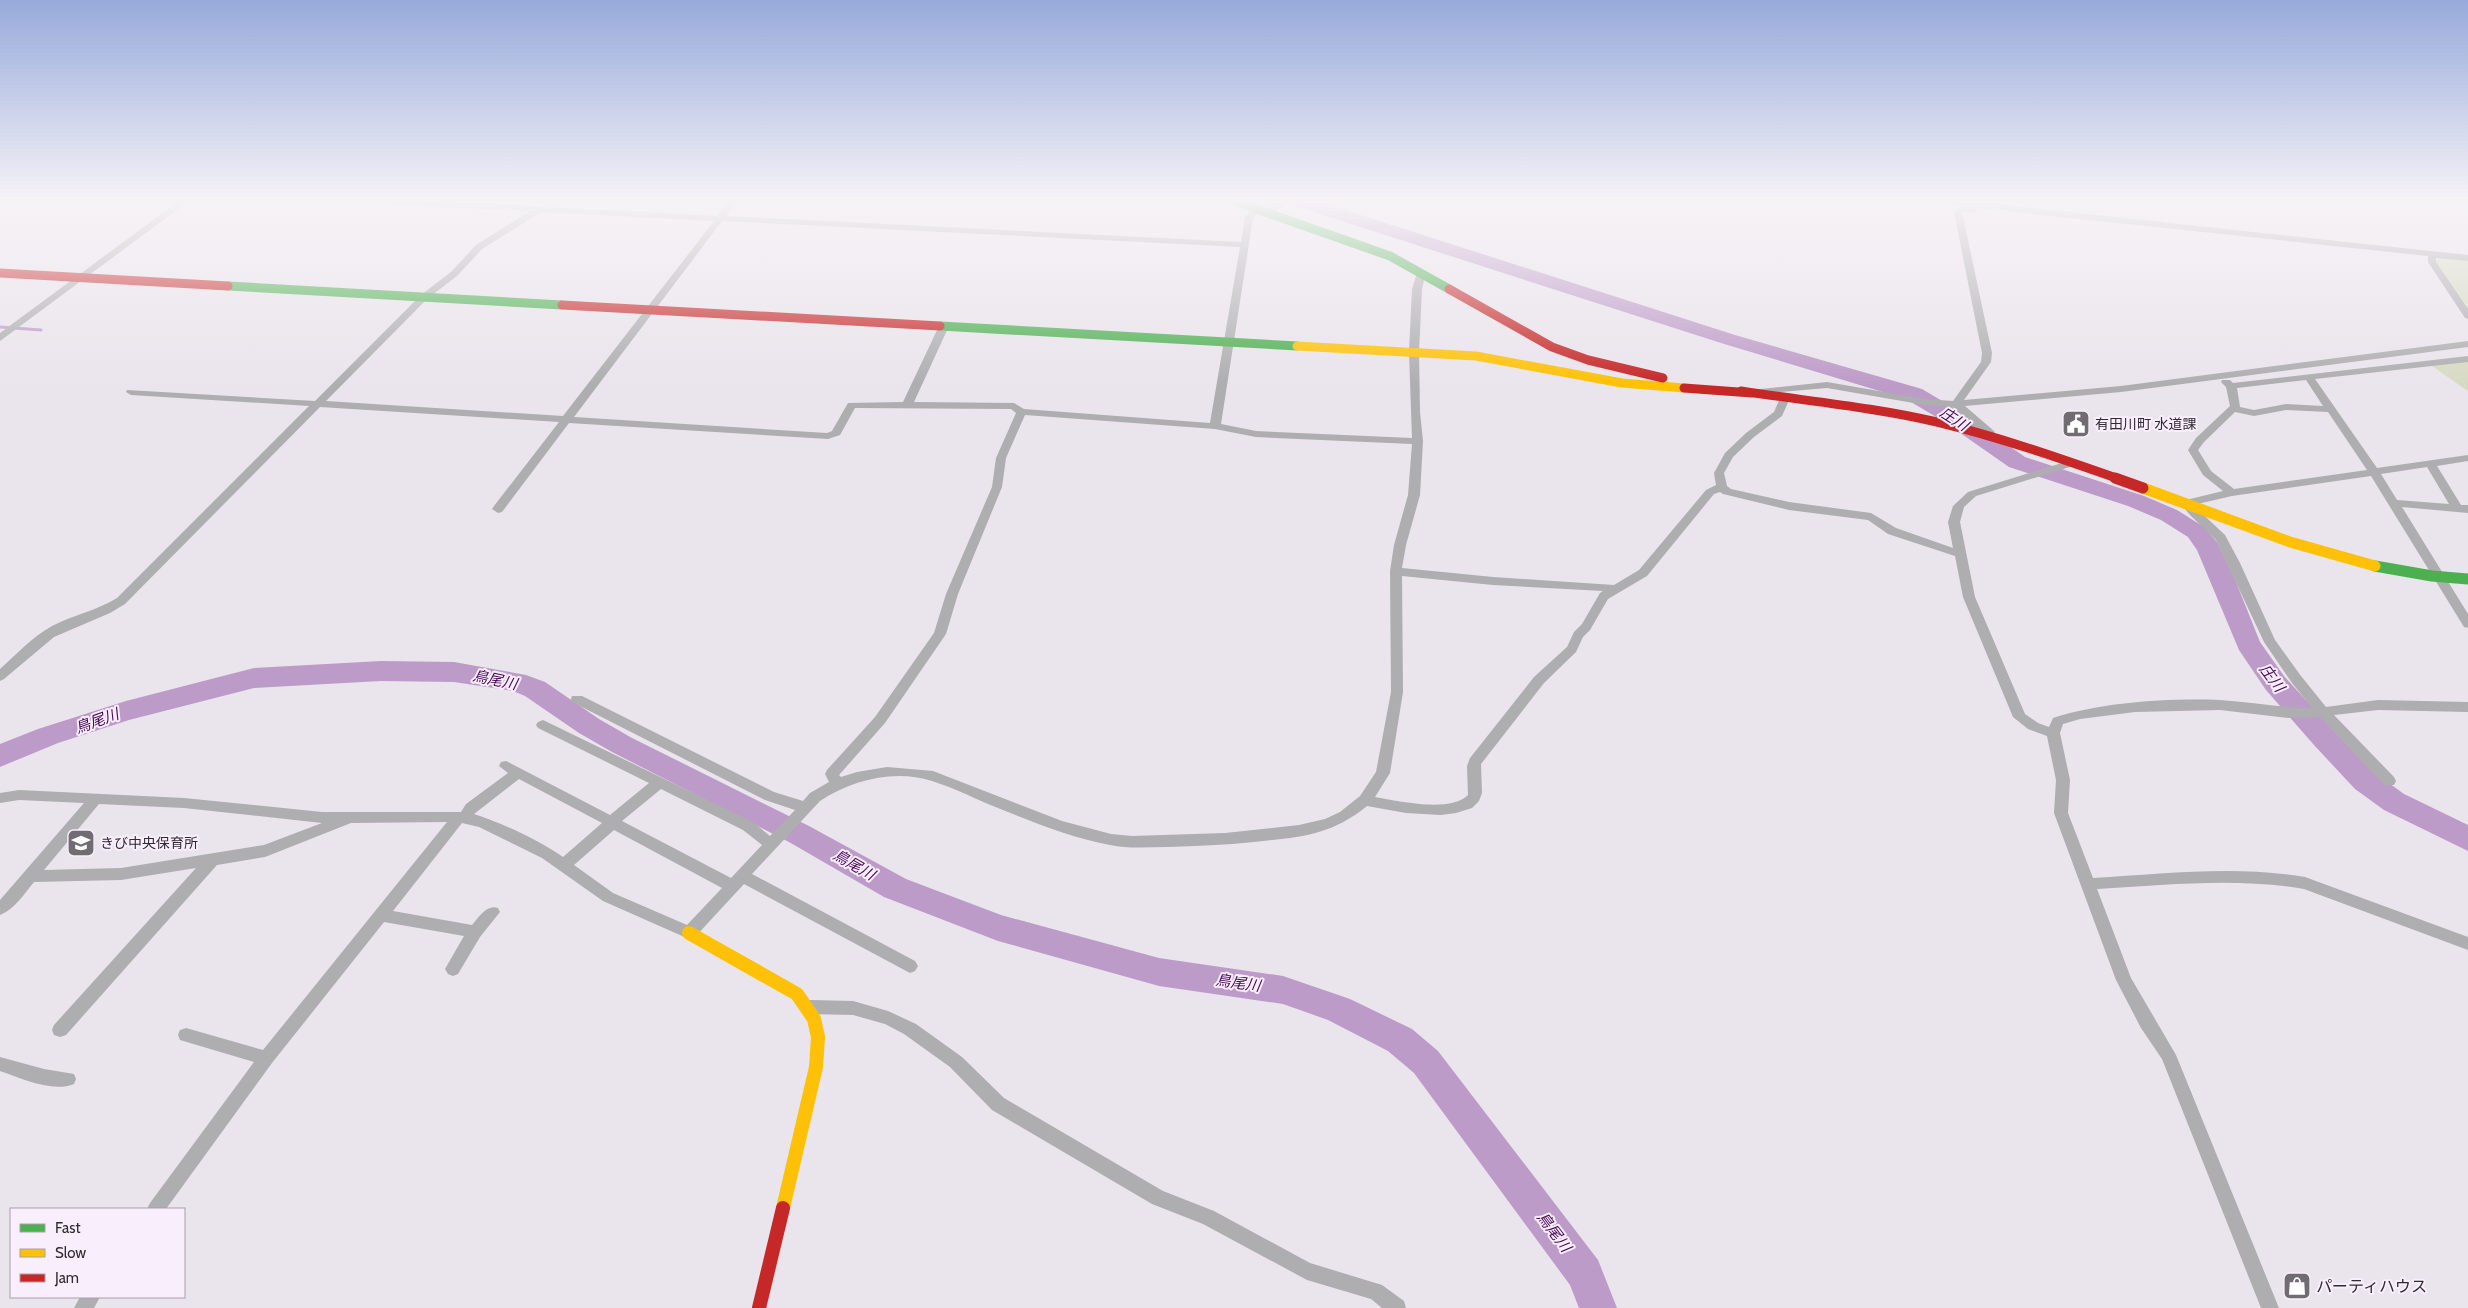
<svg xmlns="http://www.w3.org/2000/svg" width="2468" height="1308" font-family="Cabin,'Noto Sans JP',sans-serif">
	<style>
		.green { fill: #d7dac3 }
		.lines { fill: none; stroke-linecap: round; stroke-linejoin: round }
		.stream { stroke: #bd9bc8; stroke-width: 3 }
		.river { fill: #bd9bc8; fill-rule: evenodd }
		.street { fill: #aeadaf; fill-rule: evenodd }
		.fast-far1 { stroke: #4caf50; stroke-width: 9 }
		.fast { stroke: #4caf50; stroke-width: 11 }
		.slow-far2 { stroke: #ffc107; stroke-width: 9 }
		.slow-far1 { stroke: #ffc107; stroke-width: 11 }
		.slow { stroke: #ffc107; stroke-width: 14 }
		.jam-far2 { stroke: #c62828; stroke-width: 9 }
		.jam-far1 { stroke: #c62828; stroke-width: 11 }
		.jam { stroke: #c62828; stroke-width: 14 }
		.labels { text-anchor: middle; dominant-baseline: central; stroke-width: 4; stroke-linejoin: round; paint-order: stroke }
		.poi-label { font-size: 14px; fill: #2f2b30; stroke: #f9eefc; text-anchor: start }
		.water-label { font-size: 15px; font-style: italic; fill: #450655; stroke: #f9eefc }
		.near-poi-label { font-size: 16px; fill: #2f2b30; stroke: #f9eefc; text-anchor: start }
	</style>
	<rect width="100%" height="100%" fill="#eae4ec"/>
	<!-- green -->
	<path class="green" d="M2439,258L2468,259V312L2436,262Z
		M2468,361V391L2432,366Z"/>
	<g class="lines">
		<!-- stream -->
		<path class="stream" d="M0,327L41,330"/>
		<!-- river -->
		<path class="river" d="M1289,201H1317L1735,335L1922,389L1959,411L2025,457L2144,496L2177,510L2204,527L2217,542L2234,577L2260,642L2284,676L2334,731L2375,773L2404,794L2468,825V851L2384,810L2355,789L2314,745L2266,690L2239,650L2197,550L2188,537L2161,520L2128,506L2009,467L1943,421L1906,399L1721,343L1292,205Z
			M381,661L454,662L526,675L545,682L599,719L632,738L809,826L906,879L1001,915L1159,958L1283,976L1350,999L1412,1029L1438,1051L1598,1260L1617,1308H1579L1570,1285L1414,1073L1388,1051L1328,1020L1283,1004L1159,986L998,941L884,897L789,842L612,752L579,733L525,696L513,691L454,682L381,681L254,688L129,720L58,743L0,767V744L38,729L126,701L254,668Z"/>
		<!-- street -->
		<path class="street" d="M179,201H189L0,341V333Z
			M372,201H434L717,216L728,201H737L726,216L1241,242L1245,217L1254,207H1260L1261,209L1253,218L1221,424L1256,431L1412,438L1409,352L1412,289L1418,270L1426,272L1422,289L1419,352L1420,412L1423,441L1420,495L1406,545L1402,568L1493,577L1614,585L1639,570L1706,490L1716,485L1714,473L1725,453L1746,433L1774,412L1780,398L1785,395L1790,398L1782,416L1754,437L1733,457L1724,473L1727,486L1731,489L1789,502L1871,513L1896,528L1953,548L1948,522L1953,506L1968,492L2065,462H2073L2074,464L2073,466L1976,496L1964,507L1960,522L1975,597L2025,714L2038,723L2049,727L2053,718C2102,702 2169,698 2220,700C2251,702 2281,708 2312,708L2292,683L2264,642L2216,540L2190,515L2180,503L2182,501L2223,491L2203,475L2188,450L2196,438L2230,406L2226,387L2221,382L2222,380H2230L2233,383L2468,356V362L2315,379L2377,468L2468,455V461L2437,466L2461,505H2468V513L2402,507L2468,614V628L2464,627L2371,476L2232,496L2193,505L2225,535L2240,563L2275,640L2301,676L2326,707L2378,700L2468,702V712L2378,710L2334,715L2394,777L2396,781L2394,785H2384L2320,717L2289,718L2220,710L2135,712L2080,719L2063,724L2060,733L2070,780L2068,813L2093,878C2164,874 2234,865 2305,877L2468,937V950L2304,889C2235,877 2167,885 2097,889L2131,978L2176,1055L2279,1308H2261L2162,1059L2141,1028L2116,980L2054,813L2056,780L2047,736L2028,729L2013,717L1963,597L1955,556L1888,534L1868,520L1789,510L1723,494L1720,492L1714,494L1647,576L1608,599L1590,630L1583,637L1576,652L1544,683L1481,764L1482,793L1479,801L1472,808L1456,813L1441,815L1406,813L1367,806C1330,836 1300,837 1254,842C1225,845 1196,846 1167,847C1148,847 1129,849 1110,845C1068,837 1028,820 988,804C970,796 951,787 932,781C894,769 852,780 820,801L752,874L915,961L918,966L915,971L910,973L744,884L694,938L689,939L603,901L542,858L479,827L462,823L393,911L472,925C479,917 487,904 498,908L500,912L480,937L458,974L453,976L448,974L445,969L464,936L384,922L272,1063L166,1209H147L150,1203L254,1062L180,1040L178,1035L180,1030L186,1028L263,1050L447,822L351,823L265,857L217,865L66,1035L60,1037L54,1035L52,1030L54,1025L196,868L121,880L34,882C25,893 14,910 0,915V900L84,803L19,800L0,803V793L19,790L184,798L322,812H461L466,804L508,773L499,766L501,762L506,761L610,815L649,783L538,728L536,725L538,722L543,720L753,822L770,836L795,810L765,800L572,702L571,699L572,696H582L774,792L803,801L810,793L829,782L825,774L827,770L875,717L934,633L946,594L992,487L996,458L1016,413L1011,409L855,408L840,435L828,439L569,423L502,512L498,513L492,509L494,506L559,422L320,407L125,604L110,613L54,637L4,679L0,681V669C17,654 32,637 52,626C73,615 96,611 117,598L309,406L131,395L126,392L127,390L315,401L421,295L451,272L476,245L530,211L376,204ZM541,212L714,221L563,416L326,401L427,299L457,276L482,249ZM722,221L1240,247L1210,423L1024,409L1014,403L914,402L949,326L944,323L939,326L903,402L848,403L832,431L827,433L574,417ZM2306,380L2323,406L2286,404L2254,410L2240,407L2237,388ZM2286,410L2328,412L2367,470L2234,489L2211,471L2198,450L2204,442L2235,412L2254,416ZM1025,415L1215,429L1256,437L1412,444L1408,495L1394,545L1390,571L1391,692L1376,772L1360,796L1340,812L1325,819L1299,825L1225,833L1132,836L1111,834L1062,821L933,771L887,767L857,772L841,777L839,775L885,723L946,634L958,594L1002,487L1006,458ZM2427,467L2449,504L2397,500L2381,474ZM1402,576L1493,585L1603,591L1600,593L1582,624L1574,632L1567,647L1534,677L1470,758L1467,766L1468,795C1451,813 1397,801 1375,797L1390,773L1403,692ZM519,779L602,823L563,857C537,839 504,824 474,814ZM661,789L743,830L762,845L731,878L622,821ZM99,804L184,808L322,823L264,845L121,868L44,870ZM614,830L722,888L687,925L613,893L574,865Z
			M1279,201H1289L1271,215H1265V211Z
			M1935,201H1966L2468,255V261L2436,258V262L2468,309V319L2465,318L2428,262V256L1939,204Z
			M1961,206L1974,207L1978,210L1974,213L1962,212L1992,353L1991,362L1964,400L2121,386L2468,341V347L2121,392L1965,406L1994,431L1997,437L1992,440L1988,439L1953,407L1925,405L1827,388L1748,395V391L1752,390L1827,382L1925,399L1953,401L1981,362L1982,353L1954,212Z
			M810,1000L853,1001L888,1011L916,1024L962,1057L1004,1098L1163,1191L1214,1211L1310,1263L1382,1285L1404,1301L1406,1308H1382L1371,1299L1307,1280L1203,1224L1152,1204L992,1110L950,1067L904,1034L885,1024L853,1015L810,1014L804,1012L802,1007L804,1002Z
			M0,1057L44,1069L74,1074L76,1079L74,1084C52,1093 21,1078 0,1071Z
			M80,1297H100L94,1308H74Z"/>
		<!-- fast-far1 -->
		<path class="fast-far1" d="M1234,201L1390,256L1449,289
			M228,286L562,305
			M940,326L1297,346"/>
		<!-- fast -->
		<path class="fast" d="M2375,566L2432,576L2468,579"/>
		<!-- slow-far2 -->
		<path class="slow-far2" d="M1297,346L1476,356L1622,383L1684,388"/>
		<!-- slow-far1 -->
		<path class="slow-far1" d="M2143,488L2290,542L2375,566"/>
		<!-- slow -->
		<path class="slow" d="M689,933L797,994L814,1019L818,1037L816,1067L783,1208"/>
		<!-- jam-far2 -->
		<path class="jam-far2" d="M0,273L228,286
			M1449,289L1552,347L1588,360L1663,378
			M562,305L940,326
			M1684,388L1752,393
			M1741,391C1806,401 1873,407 1937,422C1999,437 2059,458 2119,479"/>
		<!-- jam-far1 -->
		<path class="jam-far1" d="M2115,478L2143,488"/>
		<!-- jam -->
		<path class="jam" d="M759,1308L783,1208"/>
	</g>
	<!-- sky -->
	<linearGradient id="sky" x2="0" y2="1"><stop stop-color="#97aadb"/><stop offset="0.52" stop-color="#f6f3f6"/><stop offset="1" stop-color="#f6f3f6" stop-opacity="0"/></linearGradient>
	<rect width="2468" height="385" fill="url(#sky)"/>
	<!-- icons -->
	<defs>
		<symbol id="civic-square" viewBox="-11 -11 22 22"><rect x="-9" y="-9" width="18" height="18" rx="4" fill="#706c72" stroke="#f9eefc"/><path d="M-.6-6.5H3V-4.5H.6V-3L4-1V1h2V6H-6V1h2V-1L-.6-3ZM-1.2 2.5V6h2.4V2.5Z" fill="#fff"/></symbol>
		<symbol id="school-square" viewBox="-11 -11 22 22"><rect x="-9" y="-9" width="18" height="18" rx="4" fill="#706c72" stroke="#f9eefc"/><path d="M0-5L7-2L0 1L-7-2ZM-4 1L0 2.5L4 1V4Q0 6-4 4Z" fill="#fff"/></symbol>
		<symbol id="shop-square" viewBox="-11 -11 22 22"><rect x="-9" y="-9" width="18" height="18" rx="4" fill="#706c72" stroke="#f9eefc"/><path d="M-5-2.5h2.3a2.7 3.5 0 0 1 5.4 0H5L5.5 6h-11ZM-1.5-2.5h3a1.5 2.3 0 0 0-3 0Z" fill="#fff"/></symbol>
	</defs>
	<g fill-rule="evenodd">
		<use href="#civic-square" x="2060" y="408" width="32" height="32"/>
		<use href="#school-square" x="65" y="827" width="32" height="32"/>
		<use href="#shop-square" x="2281" y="1270" width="32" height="32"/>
	</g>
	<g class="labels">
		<!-- poi labels -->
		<g class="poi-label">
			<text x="2095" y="424">有田川町 水道課</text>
			<text x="100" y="843">きび中央保育所</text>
		</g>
		<!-- water labels -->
		<g class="water-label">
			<text transform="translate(1954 419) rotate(33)">庄川</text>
			<text transform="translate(2272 678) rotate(53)">庄川</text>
			<text transform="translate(495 680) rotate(12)">鳥尾川</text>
			<text transform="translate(97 721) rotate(-20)">鳥尾川</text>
			<text transform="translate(854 865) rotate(30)">鳥尾川</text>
			<text transform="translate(1238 983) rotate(8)">鳥尾川</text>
			<text transform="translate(1554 1232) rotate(53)">鳥尾川</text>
		</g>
		<!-- near-poi labels -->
		<g class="near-poi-label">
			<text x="2316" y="1286">パーティハウス</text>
		</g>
	</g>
	<!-- legend -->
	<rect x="10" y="1208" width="175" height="90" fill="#f9eefc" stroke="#a8a0aa"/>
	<rect x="20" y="1224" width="25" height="8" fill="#4caf50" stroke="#a8a0aa"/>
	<text x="55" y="1233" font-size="15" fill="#2f2b30">Fast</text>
	<rect x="20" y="1249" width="25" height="8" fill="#ffc107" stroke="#a8a0aa"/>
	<text x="55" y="1258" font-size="15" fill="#2f2b30">Slow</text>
	<rect x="20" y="1274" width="25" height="8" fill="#c62828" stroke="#a8a0aa"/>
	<text x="55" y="1283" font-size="15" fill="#2f2b30">Jam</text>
</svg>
